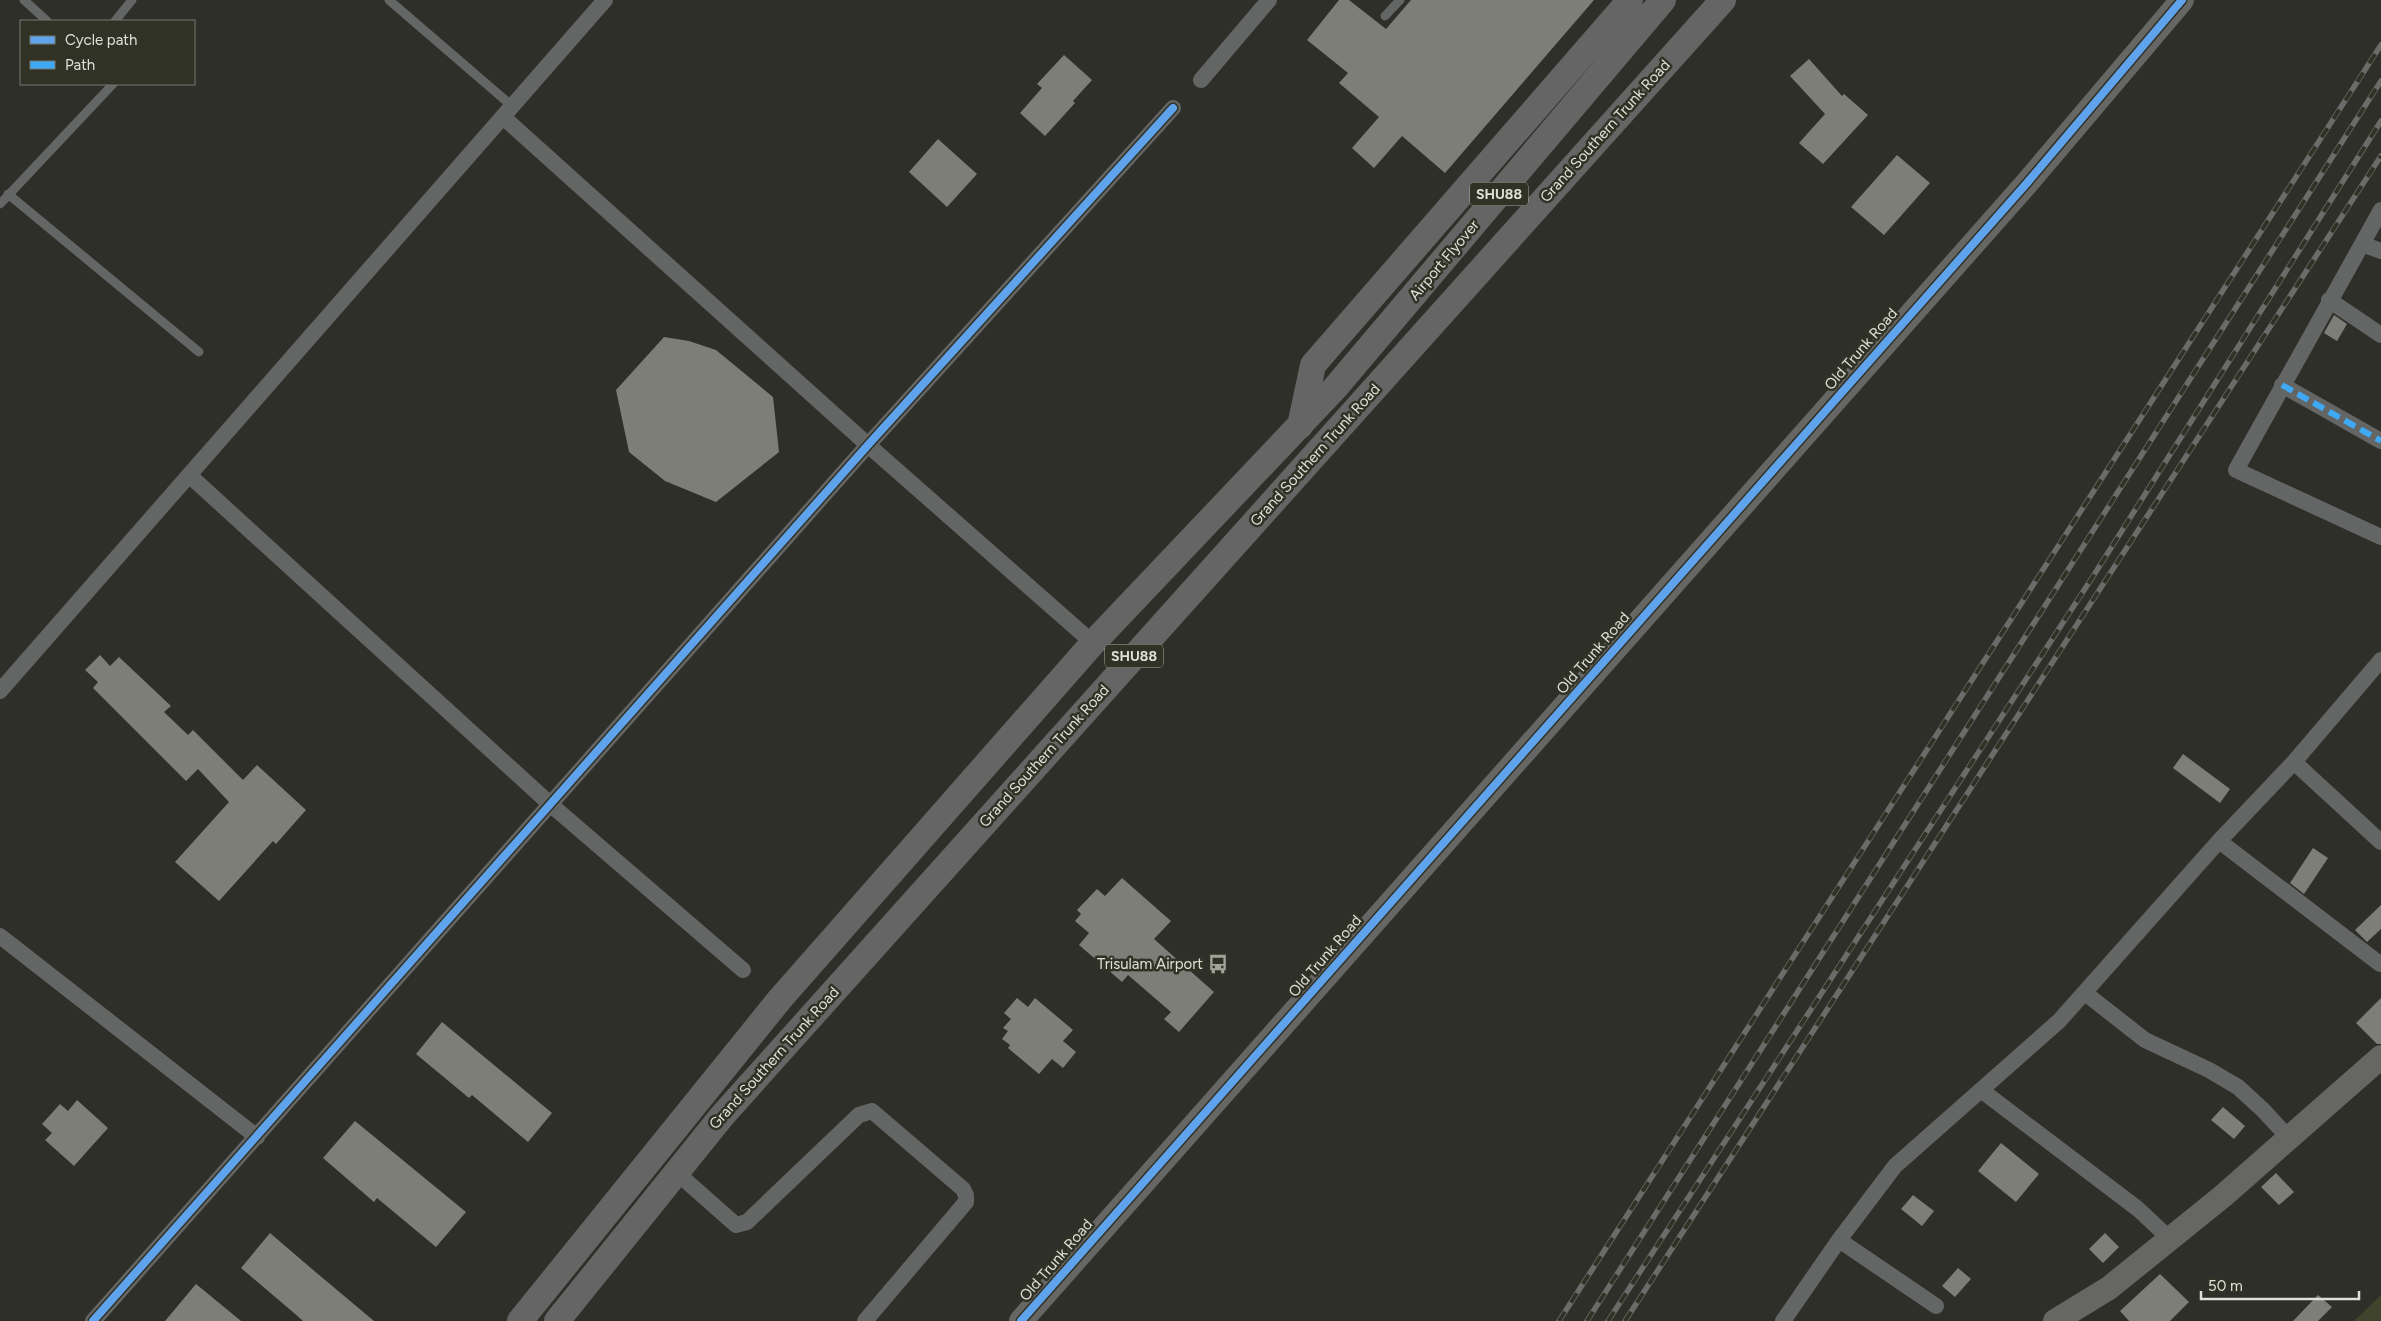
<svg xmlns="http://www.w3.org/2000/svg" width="2381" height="1321" font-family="Figtree,sans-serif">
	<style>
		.green { fill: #41442d }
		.building { fill: #7e7e79 }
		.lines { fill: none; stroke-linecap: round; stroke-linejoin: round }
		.lane { stroke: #646565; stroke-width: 9 }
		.street { stroke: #646565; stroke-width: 16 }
		.secondary { stroke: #666665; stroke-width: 24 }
		.primary { stroke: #646564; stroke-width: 26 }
		.rail-casing { stroke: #6b6b6a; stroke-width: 5.5 }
		.rail { stroke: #313226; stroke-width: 4; stroke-dasharray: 11; stroke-linecap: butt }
		.quiet { stroke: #3fa9f5; stroke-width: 6; stroke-dasharray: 12 6; stroke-linecap: butt }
		.cycleway-casing { stroke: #313226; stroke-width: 11 }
		.cycleway { stroke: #60a3ed; stroke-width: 8 }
		.labels { text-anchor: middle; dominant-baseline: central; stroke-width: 5; stroke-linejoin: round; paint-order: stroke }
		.shield { fill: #313226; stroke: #abaca3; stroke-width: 1 }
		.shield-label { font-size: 14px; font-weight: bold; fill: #dfe0d9 }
		.street-label { font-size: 15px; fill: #dfe0d9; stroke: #313226 }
		.poi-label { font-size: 15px; fill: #dfe0d9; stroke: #313226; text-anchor: end }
	</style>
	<rect width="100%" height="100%" fill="#2f2f29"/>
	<!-- green -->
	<path class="green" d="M2381,1295V1321H2354Z"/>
	<!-- building -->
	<path class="building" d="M1339,0H1349L1386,29L1411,0H1594L1445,173L1402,136L1374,168L1352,148L1379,117L1339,83L1348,73L1307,40Z
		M1064,55L1092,80L1073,101L1075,103L1045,136L1020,113L1042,88L1037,84Z
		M1809,59L1842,96L1844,94L1868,115L1823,164L1799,143L1825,114L1790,76Z
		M938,139L977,174L947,207L909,172Z
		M1897,155L1930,183L1884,235L1851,207Z
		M2334,315L2347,324L2337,341L2324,333Z
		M664,337L689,341L716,350L773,397L779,452L716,502L665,481L629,452L616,390Z
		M100,655L110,666L119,657L171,706L164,712L188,735L193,730L243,780L257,765L306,810L276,844L273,841L219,901L175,862L229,802L198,769L186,781L93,688L98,682L85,670Z
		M2183,754L2230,789L2220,803L2173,768Z
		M2313,848L2328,858L2304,894L2290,883Z
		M1122,878L1171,921L1154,939L1214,992L1179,1032L1164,1019L1171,1012L1128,975L1122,982L1079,945L1089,933L1075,921L1081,914L1077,910L1097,889L1105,896Z
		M2381,905V929L2367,942L2355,930Z
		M1017,998L1028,1007L1035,998L1073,1030L1063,1041L1076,1052L1063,1068L1052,1059L1039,1074L1008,1048L1010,1045L1002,1039L1008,1031L1003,1028L1011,1019L1004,1013Z
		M2381,998V1044H2377L2356,1023Z
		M442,1022L552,1113L528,1142L472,1095L469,1098L416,1054Z
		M77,1100L108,1128L74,1166L45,1140L52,1133L42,1124L60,1104L68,1111Z
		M2223,1107L2245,1126L2234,1139L2211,1120Z
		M355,1121L466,1212L436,1247L377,1198L374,1202L323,1158Z
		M2001,1143L2039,1174L2016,1202L1978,1171Z
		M2276,1173L2294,1192L2279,1205L2261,1187Z
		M1913,1195L1934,1211L1922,1226L1901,1209Z
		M270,1233L312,1269L374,1321H303L294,1313L241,1268Z
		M2105,1233L2119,1247L2103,1263L2089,1249Z
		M1958,1268L1971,1279L1955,1297L1942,1286Z
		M2160,1274L2189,1302L2170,1321H2129L2120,1311Z
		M196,1284L241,1321H165Z
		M2318,1295L2332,1307L2318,1321H2293Z"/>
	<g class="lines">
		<!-- lane -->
		<path class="lane" d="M24,0L47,21
			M389,0L512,106
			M1385,16L1400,0
			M115,21L132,0
			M8,194L199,352
			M0,204L113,84"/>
		<!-- street -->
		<path class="street" d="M1201,80L1269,0
			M503,117L868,445L1093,643
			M2381,210L2236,470L2381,537
			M2362,244L2381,251
			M2329,300L2381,335
			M2282,385L2381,441
			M189,475L550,804L743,970
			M0,691L605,0
			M2294,762L2381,842
			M2219,841L2380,964L2381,963
			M0,936L257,1137
			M2085,993L2145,1040L2209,1070L2238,1087L2263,1110L2289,1138
			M1981,1090L2138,1209L2170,1239
			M676,1172L736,1225L747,1222L859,1115L872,1111L963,1189L966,1195V1202L865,1321
			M1839,1240L1936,1306
			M93,1321L868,445L1173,108
			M1783,1321L1839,1240L1895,1166L2059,1021L2219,841L2294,762L2381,660"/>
		<!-- secondary -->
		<path class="secondary" d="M1021,1321L2027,183L2182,0
			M2055,1321L2109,1288L2223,1196L2381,1057"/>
		<!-- primary -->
		<path class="primary" d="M1300,426L1313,365L1630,0
			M520,1321L780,999L1093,643L1335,388L1663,0
			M557,1321L722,1116L1723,0"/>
		<defs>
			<path id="rail" d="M1559,1321L2381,45
				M1587,1321L2381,81
				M1608,1321L2092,578L2381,121
				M1625,1321L2381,156"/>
		</defs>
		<!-- rail casing -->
		<use href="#rail" class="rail-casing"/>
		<!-- rail -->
		<use href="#rail" class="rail"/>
		<!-- quiet -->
		<path class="quiet" d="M2282,385L2381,441"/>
		<defs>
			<path id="cycleway" d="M93,1321L868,445L1173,108
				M1021,1321L2027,183L2182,0"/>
		</defs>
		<!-- cycleway casing -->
		<use href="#cycleway" class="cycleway-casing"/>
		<!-- cycleway -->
		<use href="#cycleway" class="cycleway"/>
	</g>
	<!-- icons -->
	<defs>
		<symbol id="bus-bare" viewBox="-9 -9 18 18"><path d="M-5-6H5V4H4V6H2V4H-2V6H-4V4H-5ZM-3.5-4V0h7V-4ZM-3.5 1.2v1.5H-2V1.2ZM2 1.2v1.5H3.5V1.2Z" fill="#a1a29b" stroke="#313226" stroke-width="2.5" paint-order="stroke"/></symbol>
	</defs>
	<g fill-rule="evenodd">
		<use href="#bus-bare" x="1204" y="950" width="28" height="28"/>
	</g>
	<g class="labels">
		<!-- shield labels -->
		<g class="shield">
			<rect x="1470" y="182.5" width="58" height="23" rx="4"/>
			<rect x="1105" y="644.5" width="58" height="23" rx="4"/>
		</g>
		<g class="shield-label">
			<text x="1499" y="194">SHU88</text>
			<text x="1134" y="656">SHU88</text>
		</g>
		<!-- street labels -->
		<g class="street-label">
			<text transform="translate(1605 131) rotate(-48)">Grand Southern Trunk Road</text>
			<text transform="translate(1444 260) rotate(-50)">Airport Flyover</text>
			<text transform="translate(1861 349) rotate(-49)">Old Trunk Road</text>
			<text transform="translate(1315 455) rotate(-48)">Grand Southern Trunk Road</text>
			<text transform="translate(1593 653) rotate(-49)">Old Trunk Road</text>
			<text transform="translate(1044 756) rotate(-48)">Grand Southern Trunk Road</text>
			<text transform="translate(1325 956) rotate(-49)">Old Trunk Road</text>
			<text transform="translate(774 1058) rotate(-48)">Grand Southern Trunk Road</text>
			<text transform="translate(1056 1260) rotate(-49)">Old Trunk Road</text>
		</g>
		<!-- poi labels -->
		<g class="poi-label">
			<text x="1203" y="964">Trisulam Airport</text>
		</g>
	</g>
	<!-- legend -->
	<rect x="20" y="20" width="175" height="65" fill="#313226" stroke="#77786e"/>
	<rect x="30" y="36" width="25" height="8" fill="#60a3ed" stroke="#77786e"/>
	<text x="65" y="45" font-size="15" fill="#dfe0d9">Cycle path</text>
	<rect x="30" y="61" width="25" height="8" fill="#3fa9f5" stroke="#77786e"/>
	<text x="65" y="70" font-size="15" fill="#dfe0d9">Path</text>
	<!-- scale -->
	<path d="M2201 1291v8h158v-8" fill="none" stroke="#dfe0d9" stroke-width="2.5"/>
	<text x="2208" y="1291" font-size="15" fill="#dfe0d9" stroke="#313226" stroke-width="4" paint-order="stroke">50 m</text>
</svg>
